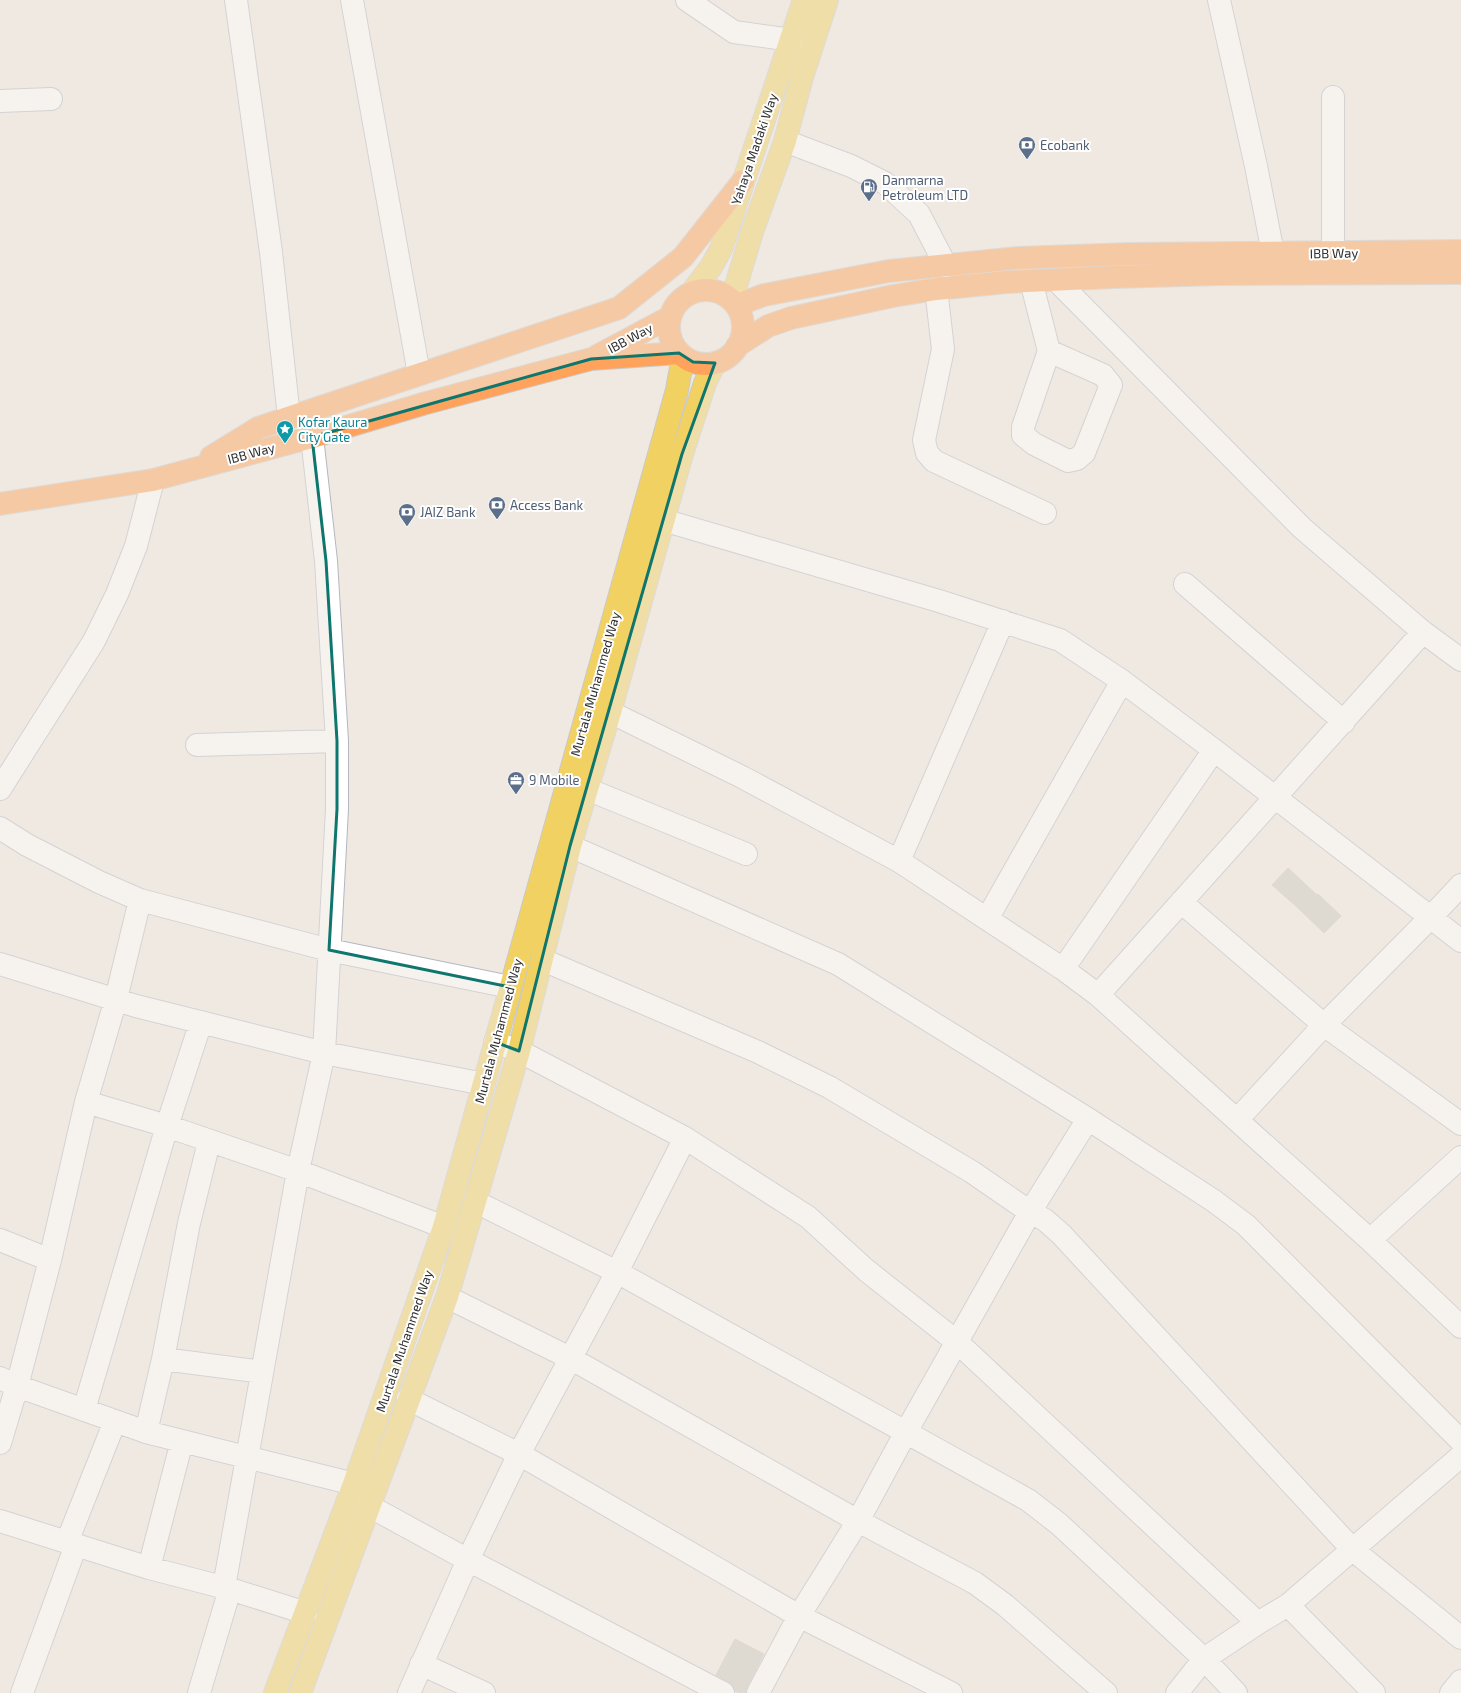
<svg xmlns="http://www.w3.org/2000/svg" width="1461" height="1693" font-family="'Exo 2',sans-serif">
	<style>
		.building { fill: #cbc7bf; stroke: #cbc5ba }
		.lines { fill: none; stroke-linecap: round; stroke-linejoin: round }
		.minor-casing { stroke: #b4b7c1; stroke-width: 24 }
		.major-casing { stroke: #c9c9c9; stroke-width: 24 }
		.highway-casing { stroke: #c9c9c9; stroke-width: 24 }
		.minor { stroke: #fff; stroke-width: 22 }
		.major { stroke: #f2d163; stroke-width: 22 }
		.highway { stroke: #ffa35c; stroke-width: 22 }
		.marked { fill: none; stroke: #0f766e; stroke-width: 3; stroke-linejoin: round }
		.labels { text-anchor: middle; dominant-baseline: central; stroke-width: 4; stroke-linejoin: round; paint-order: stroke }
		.service-label { font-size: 13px; fill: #4e5e75; stroke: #fff; text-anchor: start }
		.street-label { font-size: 13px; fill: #2e2e2e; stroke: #fff }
		.culture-label { font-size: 13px; fill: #0d838f; stroke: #fff; text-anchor: start }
	</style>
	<rect width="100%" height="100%" fill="#efe9e1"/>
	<!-- building -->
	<path class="building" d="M1288,868L1317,895L1318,894L1341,916L1324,933L1297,907L1272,885Z
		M735,1639L764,1654L747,1687L745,1693H739L735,1691L733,1686L729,1682L716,1675Z"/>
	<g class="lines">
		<defs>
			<path id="minor" d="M236,0L271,252L289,417
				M352,0L419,374
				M687,0L734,32L792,40
				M1219,0L1256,166L1273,253
				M0,101L51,99
				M785,141L851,166L885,183L919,214L946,266
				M1333,253V97
				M1056,280L1302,528L1423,632L1461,660
				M1031,281L1049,351L1023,427V435L1034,444L1068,461L1077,459L1084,453L1111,385L1103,375L1049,351
				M936,289L943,349L924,440L927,453L934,461L1045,513
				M663,520L939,601L1060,640L1122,681L1214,750L1461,941
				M1185,584L1344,722
				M610,712L742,777L899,861L1063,969L1098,995L1370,1240L1461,1327
				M197,745L337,741
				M0,789L94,641L117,594L136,546L153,480
				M587,789L746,854
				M0,828L27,845L99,882L140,900L329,950L510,987
				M570,846L838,964L1088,1119L1214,1201L1246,1225L1461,1441
				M899,861L1003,621
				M1181,902L1324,1025L1461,1124
				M987,919L1122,681
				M543,960L758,1052L829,1087L972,1172L1030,1212L1045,1220L1061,1234L1353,1550L1461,1638
				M0,964L136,1006L324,1053L484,1084
				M1063,969L1214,750
				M1098,995L1423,632
				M495,1042L519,1051L685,1138L808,1217L866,1270L957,1342L1258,1623
				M86,1102L167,1126L298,1171L444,1227
				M1237,1120L1324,1025L1431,917L1461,885
				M476,1202L617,1272L1028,1500L1059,1524L1204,1659L1236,1693
				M0,1240L50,1260
				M1370,1240L1461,1157
				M447,1297L570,1358L858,1521L975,1583L1005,1605L1106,1693
				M163,1359L262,1372
				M0,1378L17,1386L146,1432L354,1484
				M408,1399L519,1454L799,1616L951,1693
				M84,1410L167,1126L201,1022
				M146,1432L163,1359L189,1223L209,1142
				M0,1443L17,1386L50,1260L86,1102L116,999L140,900
				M369,1506L468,1560L723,1693
				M0,1521L149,1568L230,1589L306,1613
				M67,1542L115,1421
				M149,1568L182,1441
				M224,1587L298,1171L324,1053L337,809V741L326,561L312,437
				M1288,1605L1374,1693
				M421,1664L484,1693
				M22,1693L76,1545
				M199,1693L230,1589
				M409,1693L468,1560L519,1454L617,1272L685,1138
				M758,1693L799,1616L858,1521L906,1432L1030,1212L1088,1119
				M1177,1693L1204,1659L1258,1623L1288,1605L1461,1456
				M1451,1693L1461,1681"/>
			<path id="major" d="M692,292L711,267L721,249L804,0
				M732,299L752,232L785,141L802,77L827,0
				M275,1693L354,1484L444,1227L677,390L683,357
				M300,1693L447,1297L519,1051L570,846L610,712L682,454L705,383L715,363"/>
			<path id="highway" d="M669 327a37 37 0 1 1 74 0a37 37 0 1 1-74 0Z
				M737,305L764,295L889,271L1018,258L1129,254L1461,251
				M737,346L768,326L791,318L893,296L936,289L1007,282L1115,277L1220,274L1461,273
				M597,356L670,317
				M211,457L258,428L619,308L683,257L743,181
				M0,504L153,480L312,437L426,403L591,359L679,353"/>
		</defs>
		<!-- minor casing -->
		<use href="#minor" class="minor-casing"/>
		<!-- major casing -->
		<use href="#major" class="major-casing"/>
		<!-- highway casing -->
		<use href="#highway" class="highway-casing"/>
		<!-- minor -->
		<use href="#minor" class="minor"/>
		<!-- major -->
		<use href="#major" class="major"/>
		<!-- highway -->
		<use href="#highway" class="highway"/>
	</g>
	<!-- marked area -->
	<path d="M0 0H1461V1693H0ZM679,353L693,362L715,363L682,454L570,846L519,1051L495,1042L510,987L329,950L337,809V741L326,561L312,437L591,359Z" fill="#efe9e1" fill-opacity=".55" fill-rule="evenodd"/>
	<path class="marked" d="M679,353L693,362L715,363L682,454L570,846L519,1051L495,1042L510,987L329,950L337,809V741L326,561L312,437L591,359Z"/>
	<!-- icons -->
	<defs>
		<symbol id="bank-pin" viewBox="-11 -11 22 30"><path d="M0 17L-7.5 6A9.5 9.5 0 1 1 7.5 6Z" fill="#5c6f8a" stroke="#fff"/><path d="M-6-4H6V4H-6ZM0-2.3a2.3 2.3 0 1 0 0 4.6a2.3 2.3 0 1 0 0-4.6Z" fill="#fff"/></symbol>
		<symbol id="fuel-pin" viewBox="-11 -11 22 30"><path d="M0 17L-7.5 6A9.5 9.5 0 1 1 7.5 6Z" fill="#5c6f8a" stroke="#fff"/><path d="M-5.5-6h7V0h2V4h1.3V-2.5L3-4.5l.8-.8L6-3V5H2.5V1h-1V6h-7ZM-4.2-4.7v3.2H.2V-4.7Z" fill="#fff"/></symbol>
		<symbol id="sight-pin" viewBox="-11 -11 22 30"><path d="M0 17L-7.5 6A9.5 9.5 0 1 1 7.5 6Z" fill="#0f9aa8" stroke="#fff"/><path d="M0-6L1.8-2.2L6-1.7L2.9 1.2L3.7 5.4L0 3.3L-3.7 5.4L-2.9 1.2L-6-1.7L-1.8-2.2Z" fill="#fff"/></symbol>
		<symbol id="office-pin" viewBox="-11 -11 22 30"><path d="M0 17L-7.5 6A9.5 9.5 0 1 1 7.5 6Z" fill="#5c6f8a" stroke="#fff"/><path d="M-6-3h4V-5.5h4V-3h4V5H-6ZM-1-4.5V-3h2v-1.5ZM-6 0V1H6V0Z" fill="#fff"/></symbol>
	</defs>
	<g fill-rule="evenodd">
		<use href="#bank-pin" x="1017" y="135" width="20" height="27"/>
		<use href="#fuel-pin" x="859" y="177" width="20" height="27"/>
		<use href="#sight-pin" x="275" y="419" width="20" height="27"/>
		<use href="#bank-pin" x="487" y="495" width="20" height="27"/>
		<use href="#bank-pin" x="397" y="502" width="20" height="27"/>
		<use href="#office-pin" x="506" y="770" width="20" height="27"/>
	</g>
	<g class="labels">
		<!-- service labels -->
		<g class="service-label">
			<text x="1040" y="145">Ecobank</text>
			<text x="882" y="180">Danmarna<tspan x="882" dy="15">Petroleum LTD</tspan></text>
			<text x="510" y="505">Access Bank</text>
			<text x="420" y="512">JAIZ Bank</text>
			<text x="529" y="780">9 Mobile</text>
		</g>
		<!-- street labels -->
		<g class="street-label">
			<text transform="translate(754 149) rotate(-71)">Yahaya Madaki Way</text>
			<text transform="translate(1334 253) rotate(-1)">IBB Way</text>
			<text transform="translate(630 338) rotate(-28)">IBB Way</text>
			<text transform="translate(251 453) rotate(-15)">IBB Way</text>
			<text transform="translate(595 684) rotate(-74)">Murtala Muhammed Way</text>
			<text transform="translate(498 1031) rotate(-75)">Murtala Muhammed Way</text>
			<text transform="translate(404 1341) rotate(-71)">Murtala Muhammed Way</text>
		</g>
		<!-- culture labels -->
		<g class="culture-label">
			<text x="298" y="422">Kofar Kaura<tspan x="298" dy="15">City Gate</tspan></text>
		</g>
	</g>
</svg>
